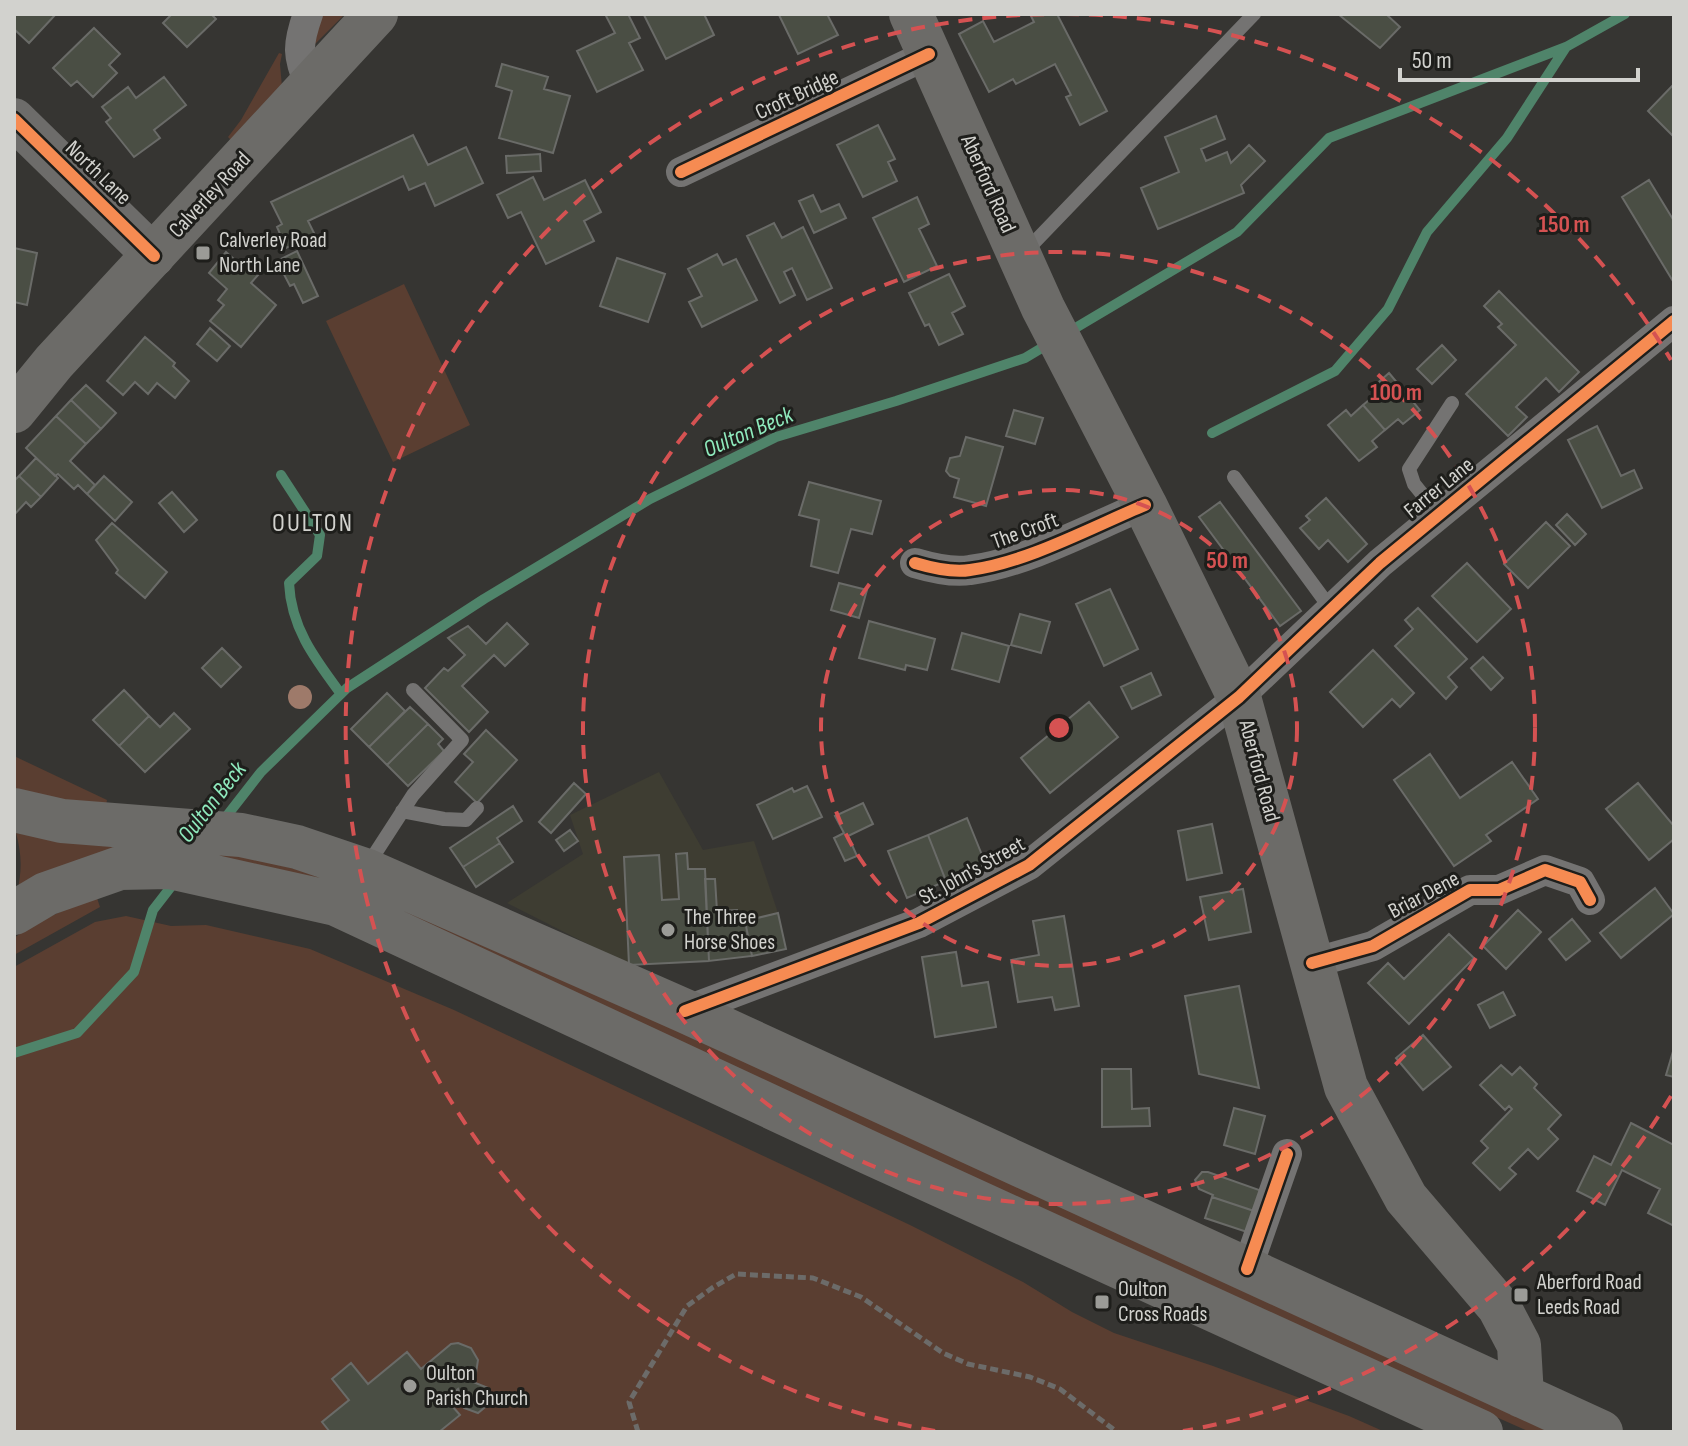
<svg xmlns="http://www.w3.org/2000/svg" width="1688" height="1446" font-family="'Sofia Sans Condensed',sans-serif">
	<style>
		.built { fill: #3e3d32 }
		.green { fill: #5a3e31 }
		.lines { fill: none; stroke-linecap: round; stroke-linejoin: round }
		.stream { stroke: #4f846a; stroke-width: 10 }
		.building { fill: #4a4e44; stroke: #6a6b68; stroke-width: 2 }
		.path { stroke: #6c6b69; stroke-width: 5; stroke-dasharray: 8 4; stroke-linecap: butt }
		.lane { stroke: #747372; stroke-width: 14 }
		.street { stroke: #747372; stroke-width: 30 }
		.secondary { stroke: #6d6c6a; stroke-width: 42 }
		.primary { stroke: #6c6b68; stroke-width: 44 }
		.cycleway-casing { stroke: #1e1e1b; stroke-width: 17 }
		.cycleway { stroke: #f68b52; stroke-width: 12 }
		.tree { fill: #9e7a6a }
		.ring { fill: none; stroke: #d55252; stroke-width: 4; stroke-dasharray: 14 10 }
		.poi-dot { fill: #9b9b97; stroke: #1e1e1b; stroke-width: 3 }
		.labels { text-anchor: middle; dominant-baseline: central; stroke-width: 6; stroke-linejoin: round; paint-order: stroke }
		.street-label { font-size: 22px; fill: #d2d2ce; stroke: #1e1e1b }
		.poi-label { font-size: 22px; fill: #d2d2ce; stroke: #1e1e1b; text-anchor: start }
		.water-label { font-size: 24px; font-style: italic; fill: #8feabd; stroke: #1e1e1b }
		.quarter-label { font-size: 26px; letter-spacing: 2px; fill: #d2d2ce; stroke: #1e1e1b }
		.centre { fill: #d55252; stroke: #1e1e1b; stroke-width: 4 }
		.ring-label { font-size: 24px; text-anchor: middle; font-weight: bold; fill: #d55252; stroke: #1e1e1b; stroke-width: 6; stroke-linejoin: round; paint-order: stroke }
	</style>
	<rect width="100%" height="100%" fill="#363532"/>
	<!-- built -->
	<path class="built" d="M659,772L703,850L754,841L778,913L786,949L752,956L629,965L507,903L583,854L570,815Z"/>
	<!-- green -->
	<path class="green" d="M319,14H345L313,46Z
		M279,53L282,54L280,64L282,87L232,141L228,137L241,120Z
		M404,284L470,425L393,462L326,321Z
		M14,756L107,800L106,805H63L19,791L14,788Z
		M16,833L65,842L215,848L375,890L1560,1432H1530L281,877L17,893C22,871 22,855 16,833Z
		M97,898L100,907L14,955V938C39,919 68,908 97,898Z
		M126,916L171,926L206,925L310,949L454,1010L910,1225L1023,1282L1072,1312L1114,1333L1213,1366L1349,1416L1385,1432H14V967L95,922Z"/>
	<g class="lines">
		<!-- stream -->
		<path class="stream" d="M1067,333L1237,232L1329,138L1566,47L1625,14
			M1212,433L1335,371L1388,309L1427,232L1507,138L1566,47
			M281,475L320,535L317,556L289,583C291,628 315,659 341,694
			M222,822L261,772L347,688L484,599L650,499L776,437L896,401L1025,358L1050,343
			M14,1053L77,1033L134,972L153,910L177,879"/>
	</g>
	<!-- building -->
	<path class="building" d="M14,14H56L29,43L14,29Z
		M172,14H211L216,19L187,47L163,23Z
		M605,14H628L640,38L629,43L643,70L597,92L577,51L615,33Z
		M704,14L714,35L666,59L644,15Z
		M827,14L838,35L798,54L779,15Z
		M1030,14H1057L1107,111L1080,125L1066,97L1071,95L1055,64L1016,84L1013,79L989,92L959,34L983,21L994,42L1034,22Z
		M1338,14H1386L1400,27L1380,48Z
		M94,28L120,54L109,65L117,73L93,97L77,81L71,86L53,68Z
		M502,64L548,77L544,89L570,96L553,153L499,138L512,91L496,86Z
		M164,77L186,105L154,130L160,138L134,157L106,122L111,118L102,107L128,87L136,98Z
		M1674,84V137L1648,111Z
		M1216,116L1225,139L1201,149L1206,161L1227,152L1231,163L1249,145L1265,161L1241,185L1244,193L1158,229L1141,188L1179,172L1165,137Z
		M878,125L895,159L888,162L897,181L863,197L837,145Z
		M413,135L428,165L466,147L483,183L435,206L425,183L409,190L403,176L308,221L315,235L286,248L277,227L282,224L271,202Z
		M540,154L541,171L507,173L506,156Z
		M533,177L544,200L585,180L601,212L584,221L594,241L546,264L521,212L508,218L497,195Z
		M1649,180L1674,221V283L1622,197Z
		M813,195L821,212L839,204L846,218L814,233L799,201Z
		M917,197L929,224L919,229L937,266L904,282L873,218Z
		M774,223L782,238L803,227L832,288L807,300L792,268L784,272L795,295L780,303L747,236Z
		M14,248L37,253L27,305L14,302Z
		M297,251L318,296L303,303L294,284L290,286L277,261Z
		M226,252L244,268L247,266L258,275L251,283L276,305L241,347L210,321L224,305L218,300L227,289L209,273Z
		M717,254L723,265L736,259L757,300L702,327L689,302L702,296L688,269Z
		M617,258L665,274L648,322L600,306Z
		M949,274L965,306L952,313L963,334L939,345L929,324L925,326L909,293Z
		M1499,291L1579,372L1559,392L1546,378L1516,407L1527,417L1508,436L1466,394L1516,345L1498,327L1502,324L1484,306Z
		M210,328L230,346L217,361L197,344Z
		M145,337L175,363L173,366L189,381L175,398L157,383L148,394L135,382L123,395L107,381Z
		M1442,345L1456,360L1432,384L1417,369Z
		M1389,373L1420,410L1403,424L1398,419L1385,430L1363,405L1376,394L1372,388Z
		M86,385L116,413L101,429L71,400Z
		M71,400L101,429L86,444L56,416Z
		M1363,405L1385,430L1372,441L1377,447L1359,461L1328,425L1346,410L1351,416Z
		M1014,410L1043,418L1035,444L1006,436Z
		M56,416L86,444L70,461L95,485L87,494L78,485L74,489L58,474L55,476L26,448Z
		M1597,426L1621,476L1634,470L1642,488L1602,508L1568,440Z
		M966,437L1003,447L986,506L954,497L959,479L950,476L946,471L950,458L960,456Z
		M36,458L58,478L41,497L19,476Z
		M19,476L41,497L31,507L26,502L14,515V481Z
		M104,476L132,502L115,521L87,494Z
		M809,482L881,501L872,534L851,529L838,573L811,566L819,520L799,515Z
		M172,492L197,520L184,532L159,503Z
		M1326,498L1367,544L1348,562L1328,540L1319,549L1300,528L1310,520L1306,516Z
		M1220,502L1301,611L1280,626L1199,517Z
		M1567,514L1586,534L1575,545L1556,525Z
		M1546,522L1570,546L1528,588L1504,564Z
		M112,523L167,572L145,598L116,573L118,570L96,540Z
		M1467,563L1511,609L1477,642L1432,596Z
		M839,583L867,590L859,618L831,610Z
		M1110,589L1138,649L1104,666L1076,604Z
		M1418,608L1467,659L1448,677L1457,687L1446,699L1395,646L1413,629L1405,620Z
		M1020,614L1050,622L1041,653L1011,645Z
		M869,621L935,639L927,670L906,665L905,670L859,658Z
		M507,623L528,644L505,666L494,655L462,686L488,712L469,732L425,688L444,668L448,671L465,655L448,638L468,626L486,644Z
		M962,633L1009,646L999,682L952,669Z
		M222,648L241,667L221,687L202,668Z
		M1373,650L1414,693L1400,707L1392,699L1363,727L1330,692Z
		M1483,657L1503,678L1491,690L1471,668Z
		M1151,673L1161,695L1132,709L1121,687Z
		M124,690L149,716L119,746L93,720Z
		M387,693L405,711L369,747L351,729Z
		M1089,702L1118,737L1050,793L1021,758Z
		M410,707L428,724L387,765L369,747Z
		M174,713L190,729L145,772L119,746L149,716L160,727Z
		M428,724L443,739L438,744L444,751L408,786L387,765Z
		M486,730L517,760L477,803L455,782L473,762L464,754Z
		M1430,754L1460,798L1512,762L1538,799L1486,835L1491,841L1454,866L1394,780Z
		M574,783L586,794L551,833L539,822Z
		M1638,783L1674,826V839L1649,860L1606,809Z
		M807,786L822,817L773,839L757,805L792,788L794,792Z
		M863,803L873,824L848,836L857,856L845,861L834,838L844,833L835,816Z
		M513,806L522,821L497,838L500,843L463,867L450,848Z
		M967,818L986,865L946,881L928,835Z
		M1212,824L1222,873L1187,880L1178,831Z
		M570,830L578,841L564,851L556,840Z
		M928,835L946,881L907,898L888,851Z
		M500,843L513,862L476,887L463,867Z
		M687,853L688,869H705L709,961L629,965L624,857L659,855L662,900L679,899L676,854Z
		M705,879H715L717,911L737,910L738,922L745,921L752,956L709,961Z
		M1655,888L1674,914L1621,958L1600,933Z
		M1243,889L1251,932L1209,940L1200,897Z
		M1518,910L1541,932L1506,969L1483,946Z
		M778,913L786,949L752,956L745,921Z
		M1064,916L1079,1006L1055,1010L1052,997L1018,1002L1011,960L1039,955L1033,921Z
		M1572,919L1590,941L1566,960L1549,939Z
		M1449,934L1474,958L1409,1024L1368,983L1388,963L1404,979Z
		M956,952L962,986L988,982L996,1027L935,1037L922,957Z
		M1239,986L1259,1088L1199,1074L1185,996Z
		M1503,992L1515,1015L1490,1028L1478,1005Z
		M1423,1035L1451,1067L1423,1090L1396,1058Z
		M1674,1048V1077L1666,1075Z
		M1501,1065L1512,1075L1520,1067L1537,1084L1534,1088L1561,1115L1548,1129L1558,1139L1538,1159L1528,1149L1509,1168L1516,1174L1500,1190L1473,1163L1488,1148L1481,1141L1512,1109L1509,1106L1505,1110L1480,1085Z
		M1102,1069H1131L1132,1109L1149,1108L1150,1126L1102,1127Z
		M1234,1108L1265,1116L1255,1154L1224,1145Z
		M1631,1123L1674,1145V1226L1648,1213L1660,1189L1622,1170L1605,1205L1577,1191L1594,1156L1611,1165Z
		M1202,1172H1208L1262,1191L1254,1211L1212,1197L1213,1195L1199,1189L1195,1180Z
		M1212,1197L1254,1211L1247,1232L1205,1218Z
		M458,1343L471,1348L478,1360L476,1373L470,1378L473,1382L488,1388L490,1403L478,1413L464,1408L458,1389L446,1399L460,1415L439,1432H330L322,1422L349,1400L332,1379L351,1363L368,1384L407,1352L421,1369L451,1344Z"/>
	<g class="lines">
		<!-- path -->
		<path class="path" d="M638,1432L629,1402L687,1306L712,1288L736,1274L813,1278L861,1297L943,1353L968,1364L1030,1377L1060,1389L1117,1432"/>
		<!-- lane -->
		<path class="lane" d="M1023,254L1254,14
			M1234,477L1331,609
			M1439,515L1414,484L1409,469L1452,403
			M402,811L444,819L466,820L477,808
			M367,866L413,795L462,740L413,690"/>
		<!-- street -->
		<path class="street" d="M308,14C297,45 297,56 310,86
			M681,172L929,54
			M915,563C932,568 952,573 970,570C1026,563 1092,527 1145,505
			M1312,963L1373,946L1470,890H1499L1545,870L1580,882L1590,900
			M685,1011L919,923L1029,865L1239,697L1380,563L1674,321
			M1247,1269L1287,1154"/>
		<!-- secondary -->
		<path class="secondary" d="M14,119L154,256"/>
		<!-- primary -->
		<path class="primary" d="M911,14L1043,308L1145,505L1239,697L1346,1087L1406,1198L1499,1307L1519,1345L1522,1396
			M14,411L54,362L376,14
			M14,810L62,821L241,835L297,847L365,870L685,1011L1601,1432
			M14,913L46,894L120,868L170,867L336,904L870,1153L1481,1432"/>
		<defs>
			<path id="cycleway" d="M14,119L154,256
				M681,172L929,54
				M915,563C932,568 952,573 970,570C1026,563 1092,527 1145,505
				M1312,963L1373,946L1470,890H1499L1545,870L1580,882L1590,900
				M685,1011L919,923L1029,865L1239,697L1380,563L1674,321
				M1247,1269L1287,1154"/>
		</defs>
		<!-- cycleway casing -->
		<use href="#cycleway" class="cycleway-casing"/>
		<!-- cycleway -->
		<use href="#cycleway" class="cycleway"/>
	</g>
	<!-- trees -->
	<circle class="tree" cx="300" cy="697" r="12"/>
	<!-- distance rings -->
	<g class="ring">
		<circle cx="1059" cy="728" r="238"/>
		<circle cx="1059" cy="728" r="476"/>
		<path d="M1671 1096A714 714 0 0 1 1183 1431M935 1431A714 714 0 0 1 1053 14M1065 14A714 714 0 0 1 1671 360"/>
	</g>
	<!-- markers -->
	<g class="poi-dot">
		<rect x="195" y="245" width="16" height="16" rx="4"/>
		<circle cx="668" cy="930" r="8"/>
		<rect x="1513" y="1287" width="16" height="16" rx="4"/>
		<rect x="1094" y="1294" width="16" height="16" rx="4"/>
		<circle cx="410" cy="1386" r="8"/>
	</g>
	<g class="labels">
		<!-- street labels -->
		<g class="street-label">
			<text transform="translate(797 95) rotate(-25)">Croft Bridge</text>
			<text transform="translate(98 173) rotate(44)">North Lane</text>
			<text transform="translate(988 184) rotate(66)">Aberford Road</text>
			<text transform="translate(210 195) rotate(-47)">Calverley Road</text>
			<text transform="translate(1439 488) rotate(-39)">Farrer Lane</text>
			<text transform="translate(1025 531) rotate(-20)">The Croft</text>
			<text transform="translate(1259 771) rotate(75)">Aberford Road</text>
			<text transform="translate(972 871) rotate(-29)">St. John's Street</text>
			<text transform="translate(1424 895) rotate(-28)">Briar Dene</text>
		</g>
		<!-- poi labels -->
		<g class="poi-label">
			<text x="219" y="240">Calverley Road<tspan x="219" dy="25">North Lane</tspan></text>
			<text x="684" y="917">The Three<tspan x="684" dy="25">Horse Shoes</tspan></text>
			<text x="1537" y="1282">Aberford Road<tspan x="1537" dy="25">Leeds Road</tspan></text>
			<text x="1118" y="1289">Oulton<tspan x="1118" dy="25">Cross Roads</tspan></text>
			<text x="426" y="1373">Oulton<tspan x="426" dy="25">Parish Church</tspan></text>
		</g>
		<!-- water labels -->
		<g class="water-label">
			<text transform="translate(748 432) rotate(-23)">Oulton Beck</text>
			<text transform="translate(212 802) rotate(-52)">Oulton Beck</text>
		</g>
		<!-- quarter labels -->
		<g class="quarter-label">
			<text x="313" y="523">OULTON</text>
		</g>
	</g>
	<circle cx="1059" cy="728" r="12" class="centre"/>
	<g class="ring-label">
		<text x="1564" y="232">150 m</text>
		<text x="1396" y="400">100 m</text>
		<text x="1227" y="568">50 m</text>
	</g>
	<!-- border -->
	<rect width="1688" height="1446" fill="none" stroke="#d2d2ce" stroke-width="32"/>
	<!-- scale -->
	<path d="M1400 68v12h238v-12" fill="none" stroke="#d2d2ce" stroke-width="4"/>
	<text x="1412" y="68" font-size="24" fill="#d2d2ce" stroke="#1e1e1b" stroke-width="6" paint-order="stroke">50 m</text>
</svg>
